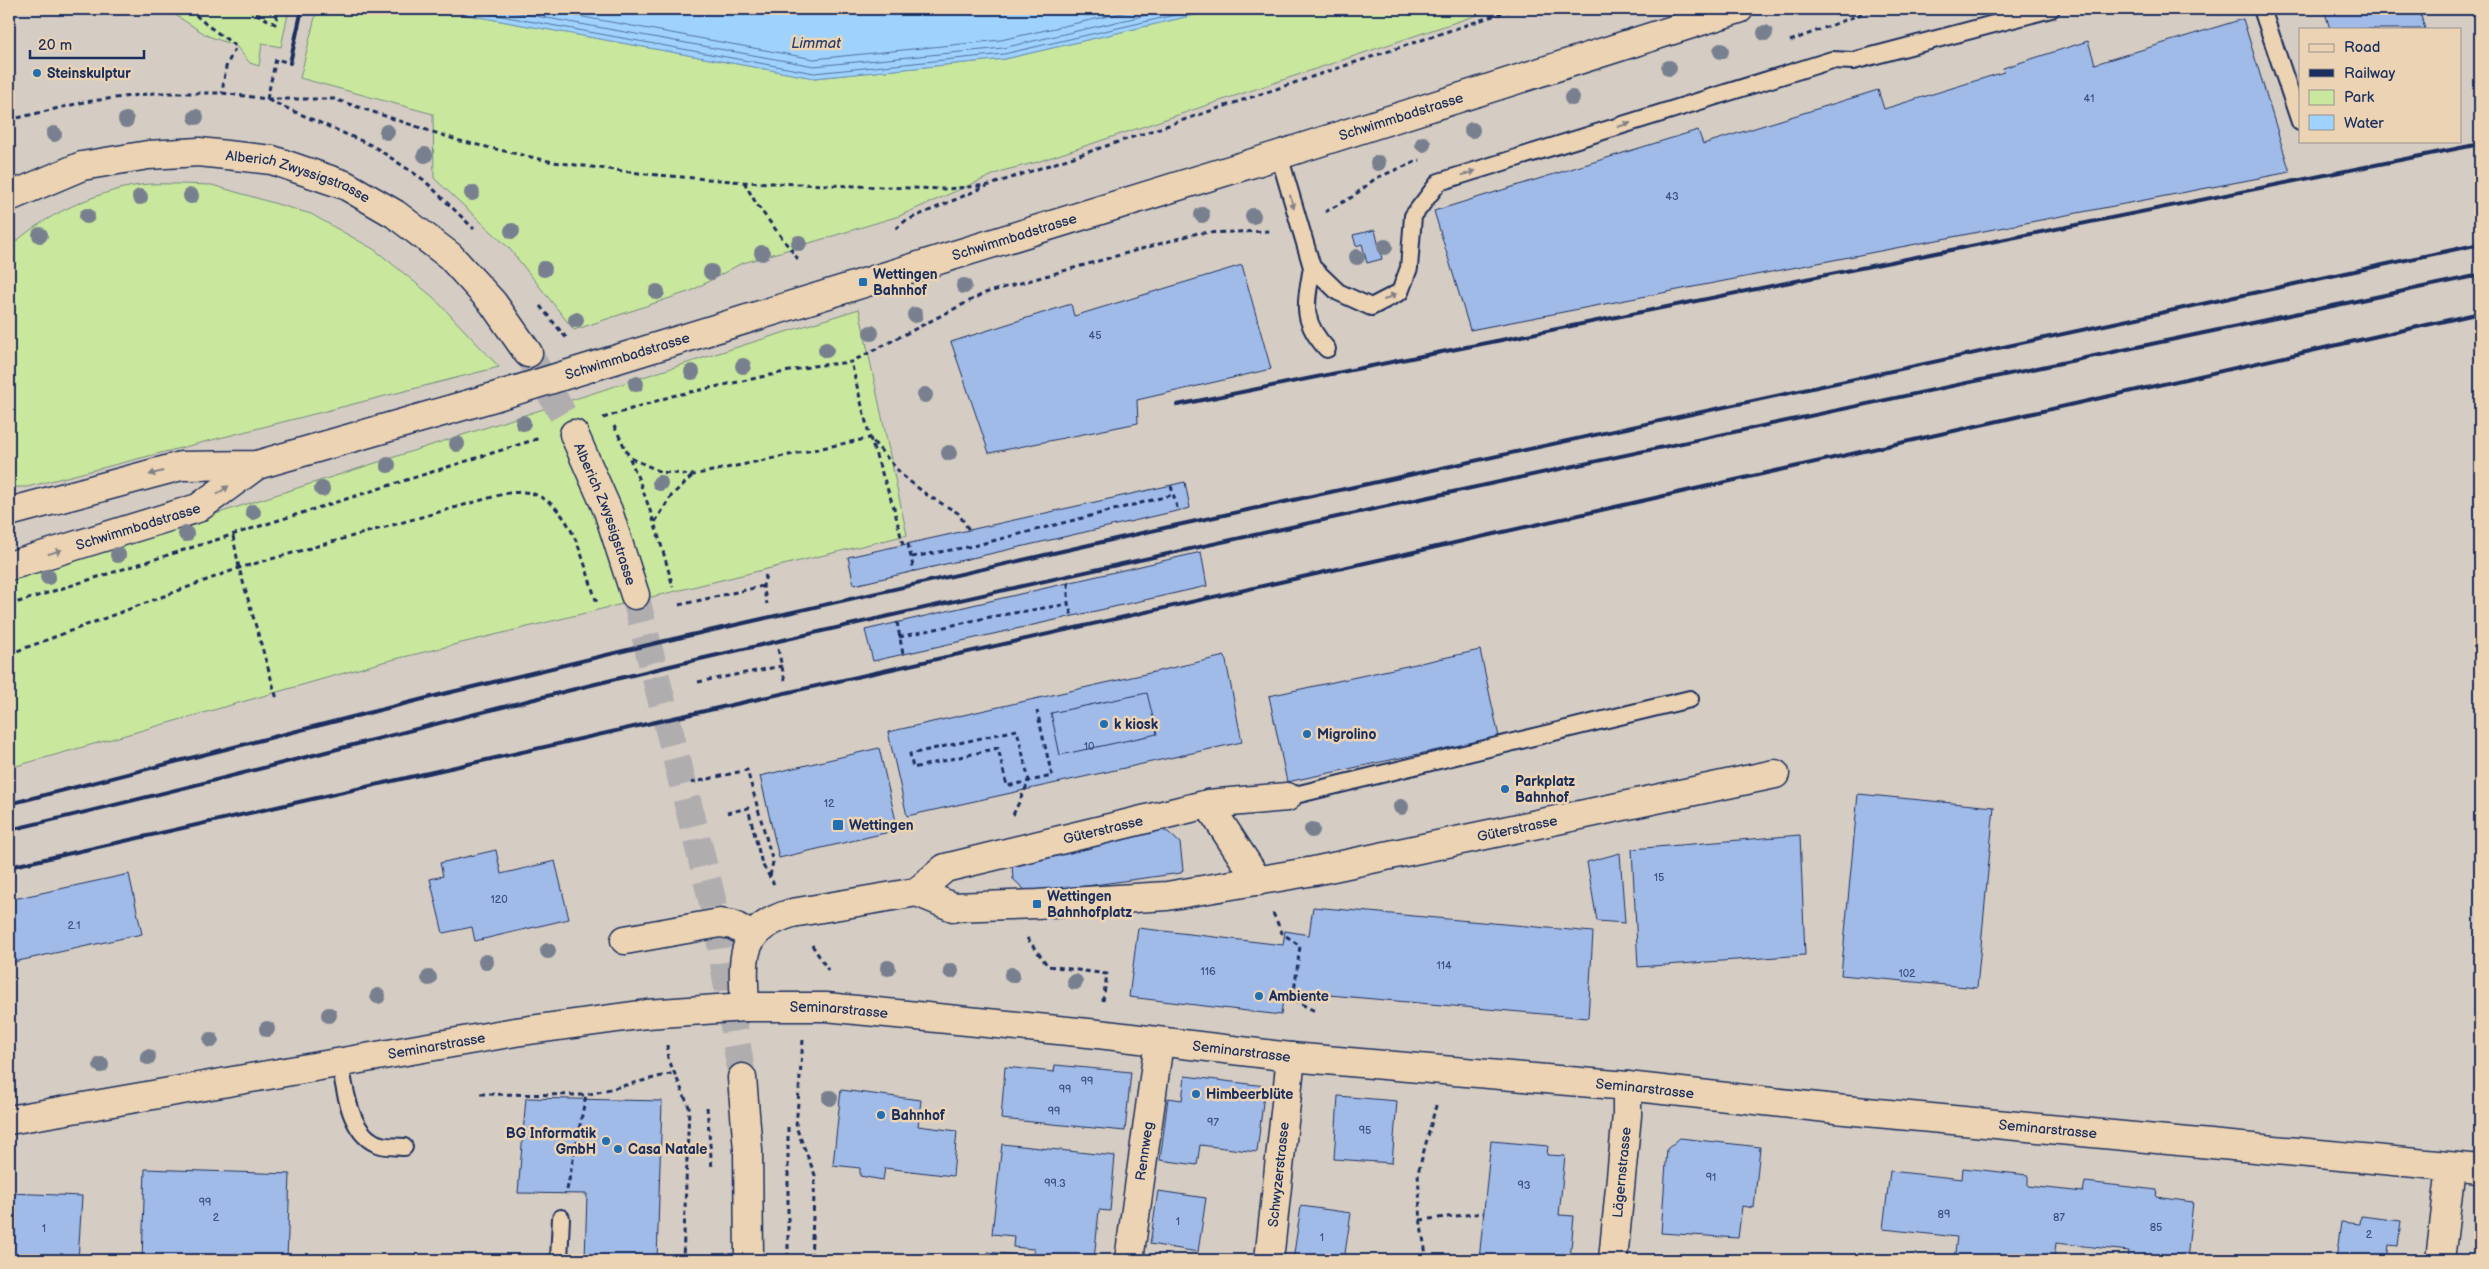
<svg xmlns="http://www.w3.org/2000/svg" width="2489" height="1269" font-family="'Balsamiq Sans',sans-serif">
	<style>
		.green { fill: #cae79e; stroke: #728b7e }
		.water { fill: #9fd3fd; stroke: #6a91bd }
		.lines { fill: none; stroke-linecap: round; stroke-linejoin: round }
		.shore { stroke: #50719e; stroke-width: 1 }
		.building { fill: #a1bbe8; stroke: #1b2f5e }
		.secondary-tunnel { stroke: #b0adaf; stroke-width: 28; stroke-dasharray: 28 14; stroke-linecap: butt }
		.lane-casing { stroke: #1b2f5e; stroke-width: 20 }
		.street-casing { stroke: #1b2f5e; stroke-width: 31 }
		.secondary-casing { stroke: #1b2f5e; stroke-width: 31 }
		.path { stroke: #1b2f5e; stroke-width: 3; stroke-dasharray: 5 4; stroke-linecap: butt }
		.lane { stroke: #ebd3b3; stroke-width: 16 }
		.street { stroke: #ebd3b3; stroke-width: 28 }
		.secondary { stroke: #ebd3b3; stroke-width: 28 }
		.rail { stroke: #1b2f5e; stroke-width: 4 }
		.tree { fill: #78808f }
		.oneway { fill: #838188 }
		.poi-dot { fill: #1f6fb2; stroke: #ebd3b3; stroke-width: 2 }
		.labels { text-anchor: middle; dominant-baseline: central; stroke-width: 5; stroke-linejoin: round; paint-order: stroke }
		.number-label { font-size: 11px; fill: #3c5280 }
		.poi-label { font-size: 14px; font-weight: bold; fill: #1b2f5e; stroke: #ebd3b3; text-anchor: start }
		.street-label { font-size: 14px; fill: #1b2f5e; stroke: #ebd3b3 }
		.water-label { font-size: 15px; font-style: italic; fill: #283f6e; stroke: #ebd3b3 }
	</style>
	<rect width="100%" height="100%" fill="#d5ccc3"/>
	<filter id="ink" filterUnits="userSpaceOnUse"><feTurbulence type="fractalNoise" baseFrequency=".02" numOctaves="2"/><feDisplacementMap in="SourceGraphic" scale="10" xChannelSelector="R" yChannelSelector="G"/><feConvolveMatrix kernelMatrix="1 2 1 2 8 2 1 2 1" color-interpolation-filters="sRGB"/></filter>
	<g filter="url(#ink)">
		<!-- green -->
		<path class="green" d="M166,9H289L281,47L262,43L259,66L250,63L236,46L208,36Z
			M317,9H435L814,78L1005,59L1220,9H1495L1037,162L1002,171L899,216L740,264L691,291L574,330L509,248L434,178L433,114L300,78Z
			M179,184L212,185L311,214L375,250L433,297L499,367L27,487H9V248C40,217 97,191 140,185C152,183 166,184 179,184Z
			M859,309L907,535L383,662L9,768V578C293,492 575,397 859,309Z"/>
		<!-- water -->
		<path class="water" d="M435,9H1220L1005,59L814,78Z"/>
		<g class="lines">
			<!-- shore -->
			<path class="shore" d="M463,9L814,73L1004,54L1201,9
				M497,9L814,66L1003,48L1173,9
				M539,9L814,59L1001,40L1140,9"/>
		</g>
		<!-- building -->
		<path class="building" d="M2324,9H2419L2425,29H2330Z
			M2243,19L2290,172L1470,330L1434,211L1698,130L1703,144L1878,90L1884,109L2004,72L2003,68L2088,41L2095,64Z
			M1375,230L1382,259L1367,263L1362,244L1356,246L1353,235Z
			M1242,265L1271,369L1137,400L1138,423L989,453L951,342L1071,304L1074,316Z
			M1185,482L1190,508L854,585L848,557Z
			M1201,552L1207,586L873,661L865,630Z
			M1480,650L1499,737L1287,782L1269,696Z
			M1225,656L1242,742L907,816L888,732Z
			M1147,693L1157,734L1060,755L1051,713Z
			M879,748L898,830L779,858L760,776Z
			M1858,794L1994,807L1977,988L1841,975Z
			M1155,828L1168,832L1180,843L1183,870L1181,873L1036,893L1025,890L1013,879L1012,864Z
			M1800,835L1805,955L1638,967L1632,849Z
			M496,850L501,874L555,861L569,919L475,941L472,927L443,933L430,879L443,876L440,863Z
			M1620,853L1625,923L1597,921L1587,862Z
			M129,874L142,934L9,963V900Z
			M1313,907L1593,932L1588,1018L1284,991L1281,1015L1129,997L1138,928L1283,945L1285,931L1309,935Z
			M1055,1065L1131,1072L1125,1131L1001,1119L1005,1067L1054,1072Z
			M1185,1076L1265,1086L1257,1152L1200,1145L1197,1165L1160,1160L1168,1098L1182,1100Z
			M841,1090L921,1100L918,1126L957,1131L953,1176L885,1168L883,1180L860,1176V1168L833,1165Z
			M1338,1096L1397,1101L1392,1163L1334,1159Z
			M526,1098L662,1101L657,1260H585L587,1194L518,1193Z
			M1680,1138L1760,1147L1754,1208L1742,1206L1738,1238L1661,1233L1667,1149Z
			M1491,1141L1548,1146L1547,1155L1565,1156L1559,1215L1574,1216L1570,1260H1479Z
			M1002,1144L1115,1156L1110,1211L1099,1210L1094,1260H987L988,1252L1034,1257V1249L1013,1247L1014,1236L992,1234Z
			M1963,1168L2028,1175V1186L2083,1192L2085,1182L2157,1190L2156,1197L2193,1202L2187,1260H2128L2129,1251L2056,1243L2054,1259L2006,1254L2005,1260H1954L1957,1237L1883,1229L1890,1171L1962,1179Z
			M145,1169L290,1174L287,1260H142Z
			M1158,1191L1206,1198L1198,1252L1150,1244Z
			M9,1193L82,1196L78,1260H9Z
			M1301,1206L1351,1213L1344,1260H1293Z
			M2361,1216L2401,1221L2398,1246L2389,1245L2387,1260H2336L2341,1222L2360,1224Z"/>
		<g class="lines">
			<!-- secondary-tunnel -->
			<path class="secondary-tunnel" d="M528,353L574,434
				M635,595L717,919L742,1078"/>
			<defs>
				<path id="lane" d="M2262,9L2300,122
					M1279,155L1312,267L1338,292L1371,307L1400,292L1409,268L1413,216L1439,182L1832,60L1853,61L2051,9
					M1312,267C1306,304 1300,320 1327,349
					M1287,797L1690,699
					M340,1063C345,1090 350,1137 381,1145C388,1147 397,1146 404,1147
					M559,1260L561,1218"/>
				<g id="street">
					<path d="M1208,804L1287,797"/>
					<path id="s1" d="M917,892L953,907L1037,904L1167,896L1314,871L1775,774"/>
					<path d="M625,940L720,923L733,925L752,936"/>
					<path id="s2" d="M9,1120L515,1032L647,1014L745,1007C743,957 737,930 792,913L917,892L945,868L1208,804L1258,881"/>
					<path id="s3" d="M1129,1260L1159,1042"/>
					<path id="s4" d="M1269,1260L1291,1057"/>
					<path id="s5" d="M1613,1260L1627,1115V1086"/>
					<path d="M2440,1260L2451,1167"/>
				</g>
				<g id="secondary">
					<path id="s6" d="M9,197L82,166L148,155L199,152L272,160L345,185L395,214L450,256L493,303L528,353"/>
					<path id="s7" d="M574,434L608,511L635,595"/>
					<path id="s8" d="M9,512L181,466L257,465L494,397L1279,155L1739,9"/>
					<path id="s9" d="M9,566L198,508L257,465"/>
					<path id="s10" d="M745,1007H826L1098,1034L1291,1057L1627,1086L1845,1110L2480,1169"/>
					<path d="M742,1078L748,1150L749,1260"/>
				</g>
			</defs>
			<!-- lane casing -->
			<use href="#lane" class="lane-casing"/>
			<!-- street casing -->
			<use href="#street" class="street-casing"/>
			<!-- secondary casing -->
			<use href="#secondary" class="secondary-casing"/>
			<!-- path -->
			<path class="path" d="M189,9L207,25L236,46L226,67L222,93
				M248,9L275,24L277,17L267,9
				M1790,41L1874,9
				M267,99L276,59L290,63
				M268,100L373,146L424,180L474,229
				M9,120L84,102L154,93H222L267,99H334L460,141L553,162L646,174L744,182L911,188L946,189L990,185L1514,9
				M744,182L757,205L798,259
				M1325,212L1352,197L1376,178L1420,160
				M896,229L905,221L987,186
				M540,306L568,340
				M603,418L672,396L813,366L851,362L985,293L1198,233L1272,231
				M614,426C641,477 658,531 673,587
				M631,458L661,472L693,475L870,438L851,362
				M1171,486L1178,511
				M655,522L672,495L692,476
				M233,536L239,568L277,699
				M908,544L914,571
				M903,545L894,508L870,438L903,476L927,495L958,513L969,530
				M912,557L973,546L1172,495
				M766,575L763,586L767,604
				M1068,583V604L1072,616
				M9,605L540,438
				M679,605L763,586
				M897,622L903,654
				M899,637L990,617L1068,604
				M778,649L785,681
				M9,654L239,568L507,493C514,493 523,491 530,493C574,504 584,567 597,603
				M698,682L782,666
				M691,783L747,770L773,862L770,876
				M727,813L748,808L762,864L774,884
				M1013,815L1029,781L1017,730L910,754L913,768L998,748L1007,786L1052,776L1037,711
				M1273,913L1282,933L1300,946L1293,1000L1317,1012
				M1027,938L1048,966L1107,974L1103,1001
				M812,945L828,970
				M803,1040L796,1127L815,1175L811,1260
				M667,1045L668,1058L689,1107L683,1260
				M480,1094L586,1095
				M707,1107L712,1169
				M788,1127V1260
				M567,1190L586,1095L674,1073
				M1420,1220L1484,1213
				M1427,1260L1421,1226L1418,1173L1437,1102"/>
			<!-- lane -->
			<use href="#lane" class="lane"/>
			<!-- street -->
			<use href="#street" class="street"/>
			<!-- secondary -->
			<use href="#secondary" class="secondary"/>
			<!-- rail -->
			<path class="rail" d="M290,63L302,9
				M1177,405L2480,144
				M9,804L439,695L669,640L1173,526L2480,244
				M9,830C245,776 477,710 713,656C1300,521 1891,399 2480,275
				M9,867L2480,313"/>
		</g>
		<!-- trees -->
		<g class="tree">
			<circle cx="1765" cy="33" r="8"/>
			<circle cx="1721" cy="51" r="8"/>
			<circle cx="1669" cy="68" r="8"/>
			<circle cx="1572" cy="98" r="8"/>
			<circle cx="196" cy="117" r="8"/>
			<circle cx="126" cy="120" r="8"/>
			<circle cx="1472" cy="130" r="8"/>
			<circle cx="387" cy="132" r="8"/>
			<circle cx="54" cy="134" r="8"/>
			<circle cx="1423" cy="144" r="8"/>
			<circle cx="425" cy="155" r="8"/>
			<circle cx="1378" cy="163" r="8"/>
			<circle cx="472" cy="193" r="8"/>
			<circle cx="191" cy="196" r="8"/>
			<circle cx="140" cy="197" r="8"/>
			<circle cx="1202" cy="215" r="8"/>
			<circle cx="87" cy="216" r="8"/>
			<circle cx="1253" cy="216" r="8"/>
			<circle cx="512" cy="231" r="8"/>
			<circle cx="40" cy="235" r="8"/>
			<circle cx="799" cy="243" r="8"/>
			<circle cx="1385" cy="247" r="8"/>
			<circle cx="762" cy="253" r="8"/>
			<circle cx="1357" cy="257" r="8"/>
			<circle cx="544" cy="269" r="8"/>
			<circle cx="711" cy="272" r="8"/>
			<circle cx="964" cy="286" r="8"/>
			<circle cx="657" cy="292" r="8"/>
			<circle cx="915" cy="315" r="8"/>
			<circle cx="576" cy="320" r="8"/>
			<circle cx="871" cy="333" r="8"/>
			<circle cx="826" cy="350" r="8"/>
			<circle cx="743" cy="366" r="8"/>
			<circle cx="692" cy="372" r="8"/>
			<circle cx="636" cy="384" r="8"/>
			<circle cx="925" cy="395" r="8"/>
			<circle cx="523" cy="423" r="8"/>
			<circle cx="457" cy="444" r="8"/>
			<circle cx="949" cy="453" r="8"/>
			<circle cx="388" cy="465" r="8"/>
			<circle cx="660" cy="483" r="8"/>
			<circle cx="322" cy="489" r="8"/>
			<circle cx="253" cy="512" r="8"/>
			<circle cx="186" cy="534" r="8"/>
			<circle cx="118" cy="555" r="8"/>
			<circle cx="48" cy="577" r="8"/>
			<circle cx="1401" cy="807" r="8"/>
			<circle cx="1312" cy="830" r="8"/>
			<circle cx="548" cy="951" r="8"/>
			<circle cx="486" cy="962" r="8"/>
			<circle cx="888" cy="968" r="8"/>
			<circle cx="951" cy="971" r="8"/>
			<circle cx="1012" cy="975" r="8"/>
			<circle cx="429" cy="978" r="8"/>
			<circle cx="1075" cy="982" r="8"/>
			<circle cx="378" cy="996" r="8"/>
			<circle cx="329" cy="1015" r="8"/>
			<circle cx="267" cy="1029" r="8"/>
			<circle cx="211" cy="1040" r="8"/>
			<circle cx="148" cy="1057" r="8"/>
			<circle cx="101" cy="1065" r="8"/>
			<circle cx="830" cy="1098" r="8"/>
		</g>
		<!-- one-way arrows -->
		<defs><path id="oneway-solid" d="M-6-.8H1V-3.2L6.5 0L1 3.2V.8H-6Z" transform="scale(1.25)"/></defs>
		<g class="oneway">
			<use href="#oneway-solid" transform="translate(1624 125) rotate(-17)"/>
			<use href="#oneway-solid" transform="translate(1469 173) rotate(-17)"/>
			<use href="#oneway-solid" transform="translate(1292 202) rotate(74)"/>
			<use href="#oneway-solid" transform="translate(1390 297) rotate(-27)"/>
			<use href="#oneway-solid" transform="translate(156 473) rotate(165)"/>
			<use href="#oneway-solid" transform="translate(223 490) rotate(-36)"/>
			<use href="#oneway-solid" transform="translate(55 552) rotate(-17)"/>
		</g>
	</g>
	<!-- markers -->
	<g class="poi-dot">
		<circle cx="37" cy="73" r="5"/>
		<rect x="858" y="277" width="10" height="10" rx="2.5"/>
		<circle cx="1104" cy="724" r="5"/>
		<circle cx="1307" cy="734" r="5"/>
		<circle cx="1505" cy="789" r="5"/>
		<rect x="832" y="819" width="12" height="12" rx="2.5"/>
		<rect x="1032" y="899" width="10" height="10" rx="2.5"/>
		<circle cx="1259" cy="996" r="5"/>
		<circle cx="1196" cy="1094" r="5"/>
		<circle cx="881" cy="1115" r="5"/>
		<circle cx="606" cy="1141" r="5"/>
		<circle cx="618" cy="1149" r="5"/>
	</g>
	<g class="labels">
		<!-- number labels -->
		<g class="number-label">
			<text x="2089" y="98">41</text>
			<text x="1672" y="196">43</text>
			<text x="1095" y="335">45</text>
			<text x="1089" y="746">10</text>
			<text x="829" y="803">12</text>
			<text x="1659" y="877">15</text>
			<text x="499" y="899">120</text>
			<text x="74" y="925">2.1</text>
			<text x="1444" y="965">114</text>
			<text x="1208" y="971">116</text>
			<text x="1907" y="973">102</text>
			<text x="1087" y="1081">99</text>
			<text x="1065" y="1089">99</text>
			<text x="1054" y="1111">99</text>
			<text x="1213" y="1122">97</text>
			<text x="1365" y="1130">95</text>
			<text x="1711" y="1177">91</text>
			<text x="1055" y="1183">99.3</text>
			<text x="1524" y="1185">93</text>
			<text x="205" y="1202">99</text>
			<text x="1944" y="1214">89</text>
			<text x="216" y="1217">2</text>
			<text x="2059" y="1217">87</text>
			<text x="1178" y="1221">1</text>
			<text x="2156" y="1227">85</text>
			<text x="44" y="1228">1</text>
			<text x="2369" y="1234">2</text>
			<text x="1322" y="1237">1</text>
		</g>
		<!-- poi labels -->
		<g class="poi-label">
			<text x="47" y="73">Steinskulptur</text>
			<text x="873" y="274">Wettingen<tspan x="873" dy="16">Bahnhof</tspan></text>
			<text x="1114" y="724">k kiosk</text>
			<text x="1317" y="734">Migrolino</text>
			<text x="1515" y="781">Parkplatz<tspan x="1515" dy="16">Bahnhof</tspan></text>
			<text x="849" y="825">Wettingen</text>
			<text x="1047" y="896">Wettingen<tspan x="1047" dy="16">Bahnhofplatz</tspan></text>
			<text x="1269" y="996">Ambiente</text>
			<text x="1206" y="1094">Himbeerblüte</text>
			<text x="891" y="1115">Bahnhof</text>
			<text x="596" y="1133" text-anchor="end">BG Informatik<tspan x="596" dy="16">GmbH</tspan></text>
			<text x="628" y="1149">Casa Natale</text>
		</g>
		<!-- street labels -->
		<g class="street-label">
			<text stroke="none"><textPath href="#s8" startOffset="1450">Schwimmbadstrasse</textPath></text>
			<text stroke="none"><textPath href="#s6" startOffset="300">Alberich Zwyssigstrasse</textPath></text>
			<text stroke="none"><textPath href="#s8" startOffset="1045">Schwimmbadstrasse</textPath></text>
			<text stroke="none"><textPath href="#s8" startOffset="640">Schwimmbadstrasse</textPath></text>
			<text stroke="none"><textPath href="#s7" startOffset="86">Alberich Zwyssigstrasse</textPath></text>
			<text stroke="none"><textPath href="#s9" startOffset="135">Schwimmbadstrasse</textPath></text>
			<text stroke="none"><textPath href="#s1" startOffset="610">Güterstrasse</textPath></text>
			<text stroke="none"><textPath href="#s2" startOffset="1190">Güterstrasse</textPath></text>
			<text stroke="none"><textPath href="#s10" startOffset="94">Seminarstrasse</textPath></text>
			<text stroke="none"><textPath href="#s2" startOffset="434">Seminarstrasse</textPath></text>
			<text stroke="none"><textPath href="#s10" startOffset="499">Seminarstrasse</textPath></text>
			<text stroke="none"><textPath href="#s10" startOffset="904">Seminarstrasse</textPath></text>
			<text stroke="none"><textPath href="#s10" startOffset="1309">Seminarstrasse</textPath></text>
			<text stroke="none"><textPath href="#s3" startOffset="110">Rennweg</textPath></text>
			<text stroke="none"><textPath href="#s5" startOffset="88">Lägernstrasse</textPath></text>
			<text stroke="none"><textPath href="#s4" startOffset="86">Schwyzerstrasse</textPath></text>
		</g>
		<!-- water labels -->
		<g class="water-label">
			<text x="816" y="43">Limmat</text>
		</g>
	</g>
	<!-- margin -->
	<rect width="2489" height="1269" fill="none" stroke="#ebd3b3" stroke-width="30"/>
	<rect x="15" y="15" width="2459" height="1239" fill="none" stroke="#1b2f5e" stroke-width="2" filter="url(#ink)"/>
	<!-- legend -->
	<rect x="2299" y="28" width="162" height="115" fill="#ebd3b3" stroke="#989191"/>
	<rect x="2309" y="44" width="25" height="8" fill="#ebd3b3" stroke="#989191"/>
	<text x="2344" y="52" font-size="15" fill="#1b2f5e">Road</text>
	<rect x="2309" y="69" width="25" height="8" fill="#1b2f5e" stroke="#989191"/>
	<text x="2344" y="78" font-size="15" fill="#1b2f5e">Railway</text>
	<rect x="2309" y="90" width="25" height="15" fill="#cae79e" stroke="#989191"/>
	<text x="2344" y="102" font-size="15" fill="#1b2f5e">Park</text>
	<rect x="2309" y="115" width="25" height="15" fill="#9fd3fd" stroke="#989191"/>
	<text x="2344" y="128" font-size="15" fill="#1b2f5e">Water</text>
	<!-- scale -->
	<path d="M30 50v8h114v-8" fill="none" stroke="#1b2f5e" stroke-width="2.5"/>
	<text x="38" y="50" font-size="15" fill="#1b2f5e" stroke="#ebd3b3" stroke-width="4" paint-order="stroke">20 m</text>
</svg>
